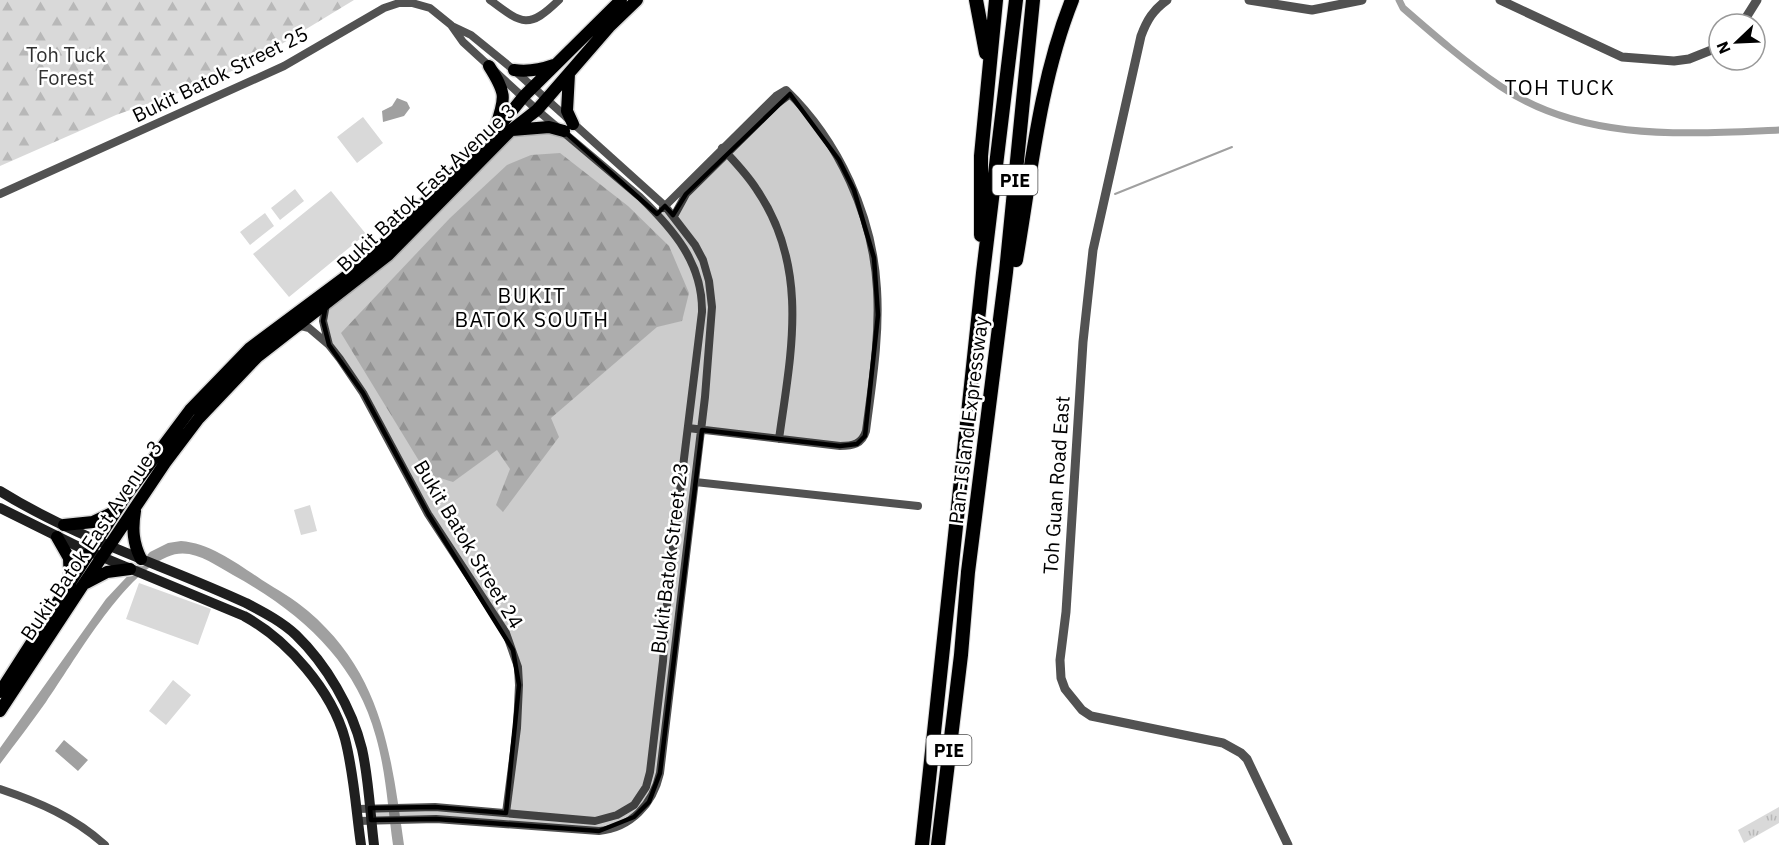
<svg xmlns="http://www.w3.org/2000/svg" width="1779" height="845" font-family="'IBM Plex Sans',sans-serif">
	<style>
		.grass { fill: url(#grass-tufts) }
		.forest { fill: url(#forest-firs) }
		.garden { fill: #d9d9d9 }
		.water { fill: #a0a0a0 }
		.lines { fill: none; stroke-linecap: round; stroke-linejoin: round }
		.stream { stroke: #a0a0a0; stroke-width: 2 }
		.canal { stroke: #a0a0a0; stroke-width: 7 }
		.primary-casing { stroke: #dbdbdb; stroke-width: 15 }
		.motorway-casing { stroke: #dbdbdb; stroke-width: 16 }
		.minor { stroke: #525252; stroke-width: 8 }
		.tertiary { stroke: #525252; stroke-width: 9 }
		.secondary { stroke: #1f1f1f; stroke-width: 10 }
		.primary { stroke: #000; stroke-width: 12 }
		.motorway { stroke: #000; stroke-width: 14 }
		.marked { fill: #000; fill-opacity: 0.2; stroke: #000; stroke-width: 4.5; stroke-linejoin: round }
		.labels { text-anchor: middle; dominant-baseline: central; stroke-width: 5; stroke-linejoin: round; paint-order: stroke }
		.shield { fill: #fff; stroke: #4c4c4c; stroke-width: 1.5 }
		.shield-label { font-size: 18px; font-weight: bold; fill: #000 }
		.park-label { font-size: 20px; fill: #303030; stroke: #fff }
		.street-label { font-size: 20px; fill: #000; stroke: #fff }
		.neighbourhood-label { font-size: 21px; letter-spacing: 1.5px; fill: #000; stroke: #fff }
	</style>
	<defs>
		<pattern id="grass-tufts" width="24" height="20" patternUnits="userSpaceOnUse" patternTransform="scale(1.5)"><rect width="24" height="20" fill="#d9d9d9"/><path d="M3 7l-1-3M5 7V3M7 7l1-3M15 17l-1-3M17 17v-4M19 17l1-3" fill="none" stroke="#b8b8b8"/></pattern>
		<pattern id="forest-firs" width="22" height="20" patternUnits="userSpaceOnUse" patternTransform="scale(1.5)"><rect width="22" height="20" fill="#d9d9d9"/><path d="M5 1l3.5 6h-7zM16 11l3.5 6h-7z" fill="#b8b8b8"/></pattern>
	</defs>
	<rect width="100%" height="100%" fill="#fff"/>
	<!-- grass -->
	<path class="grass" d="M1779,807V823L1744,843L1738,830Z"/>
	<!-- forest -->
	<path class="forest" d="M0,0H354L252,62L198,86L116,115L0,166Z
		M560,153L628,206L669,246L689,293L682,321L657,327L551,418L559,437L503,512L496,505L510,469L497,450L453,482L427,474L341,333L450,218L507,165L531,155Z"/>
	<!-- garden -->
	<path class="garden" d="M363,117L383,143L357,163L337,137Z
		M295,189L304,201L280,220L271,208Z
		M331,191L366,234L289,297L253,254Z
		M265,213L274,226L250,245L240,232Z
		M310,505L317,531L301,535L294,510Z
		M139,583L211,609L198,645L126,619Z
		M173,680L191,695L166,725L149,711Z"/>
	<!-- water -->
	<path class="water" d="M397,98L407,102L410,108L404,116L383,122L382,111L392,106Z
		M181,541C210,543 238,564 262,580C278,590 294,599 308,611C383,675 391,754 404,845H393C388,809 386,772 376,737C356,661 300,612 233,575C213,564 191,546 167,557C122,576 74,662 46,702C31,723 15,744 0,764V748L106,599L150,552L168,543Z
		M64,740L88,760L78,771L55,751Z"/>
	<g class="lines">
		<!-- stream -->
		<path class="stream" d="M1115,194L1232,147"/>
		<!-- canal -->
		<path class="canal" d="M1399,0L1403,8C1434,35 1465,62 1500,86C1582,142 1684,134 1779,130"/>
		<defs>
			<path id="primary" d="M489,66C506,93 506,96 496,126
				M514,70C529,72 540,70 554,65
				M569,74L567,111L573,124
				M512,130L549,127L564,131
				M135,511C132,529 133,543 141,559
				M64,525L93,522L114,512
				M57,537L69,558L70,585
				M86,583L107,572L130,569
				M0,692L125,497L190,410L250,348L352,272L381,247L494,133L524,96L621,0
				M0,711L81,588L165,463L199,418L257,357L388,255L510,131L537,110L609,27L637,0"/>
			<path id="motorway" d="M976,0L986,53
				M981,235V156L996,0
				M1016,260C1031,173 1039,83 1072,0
				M922,845L983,273L1016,0
				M938,845L961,655L968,572L1006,272L1033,0"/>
		</defs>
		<!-- primary casing -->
		<use href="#primary" class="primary-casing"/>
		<!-- motorway casing -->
		<use href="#motorway" class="motorway-casing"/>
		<!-- minor -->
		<path class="minor" d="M490,0C522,24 528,30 559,0
			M722,148C734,161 747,174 757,190C810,268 791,353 779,439
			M0,194L284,66L384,8L399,3H412L430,8L451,25L463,42L537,110L640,197C673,229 703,263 702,312L668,589L663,661L650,772L646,787L634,805L617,815L595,821L435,807L357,809
			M663,208L776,96L786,90C839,141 873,216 877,289C880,336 872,384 866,431C862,444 853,446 840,446L688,428
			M674,216L686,194L778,103L790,94
			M326,304L323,321L329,345
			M296,328L301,326L309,328L329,345L340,359L363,393L428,514L506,633L518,667L519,685L517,728L506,813
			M695,482L918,506
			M0,789C39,802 74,817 105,845
			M358,821L436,819L599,831C631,828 653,804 660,773L705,397L712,307L709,281L703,260L695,245L665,206L514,70L471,35L452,26"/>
		<!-- tertiary -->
		<path class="tertiary" d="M1167,0C1153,10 1147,20 1141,36L1093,250L1083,342L1066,612L1060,660L1061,678L1065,689L1082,710L1091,716L1223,743L1241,753L1247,759L1288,845
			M1249,0L1312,10L1362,0
			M1500,0L1622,57L1674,61L1689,59L1719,47
			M1742,24L1757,0"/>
		<!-- secondary -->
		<path class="secondary" d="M0,491C77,539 164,565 246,603C263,612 281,621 296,635C326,664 352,708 362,749C369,780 370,813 374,845
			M0,508L83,549L244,616C288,640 332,691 345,739C354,774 356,810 361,845"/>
		<!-- primary -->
		<use href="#primary" class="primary"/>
		<!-- motorway -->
		<use href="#motorway" class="motorway"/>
	</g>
	<!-- marked area -->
	<path class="marked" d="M790,94L839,160L854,190L874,258L878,315L865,436L857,444L840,446L702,430L660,773L649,802L634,817L599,831L436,819L371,820L370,808L435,807L506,813L519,685L513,650L428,514L363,393L329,345L323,321L326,304L388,255L510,131L549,127L564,131L657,214L665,206L673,215L686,194Z"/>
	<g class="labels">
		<!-- shield labels -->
		<g class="shield">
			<rect x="992.5" y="165" width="45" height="30" rx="4.5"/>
			<rect x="926.5" y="735" width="45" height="30" rx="4.5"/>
		</g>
		<g class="shield-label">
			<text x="1015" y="180">PIE</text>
			<text x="949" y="750">PIE</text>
		</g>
		<!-- park labels -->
		<g class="park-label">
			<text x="66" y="54">Toh Tuck<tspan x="66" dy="23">Forest</tspan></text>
		</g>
		<!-- street labels -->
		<g class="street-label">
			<text transform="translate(220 74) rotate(-26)">Bukit Batok Street 25</text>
			<text transform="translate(426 187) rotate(-43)">Bukit Batok East Avenue 3</text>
			<text transform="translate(968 420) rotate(-83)">Pan-Island Expressway</text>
			<text transform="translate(1056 485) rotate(-86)">Toh Guan Road East</text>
			<text transform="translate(91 540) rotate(-56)">Bukit Batok East Avenue 3</text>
			<text transform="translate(469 544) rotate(59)">Bukit Batok Street 24</text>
			<text transform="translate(669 558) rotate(-83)">Bukit Batok Street 23</text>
		</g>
		<!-- neighbourhood labels -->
		<g class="neighbourhood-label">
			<text x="1560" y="87">TOH TUCK</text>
			<text x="532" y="295">BUKIT<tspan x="532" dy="24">BATOK SOUTH</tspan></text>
		</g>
	</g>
	<!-- north arrow -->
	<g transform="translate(1737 42) rotate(247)"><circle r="28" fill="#ffffff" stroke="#999999" stroke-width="1.5"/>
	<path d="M0-4.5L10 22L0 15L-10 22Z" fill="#000000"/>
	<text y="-9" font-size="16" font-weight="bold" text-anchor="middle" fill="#000000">N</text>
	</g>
</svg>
